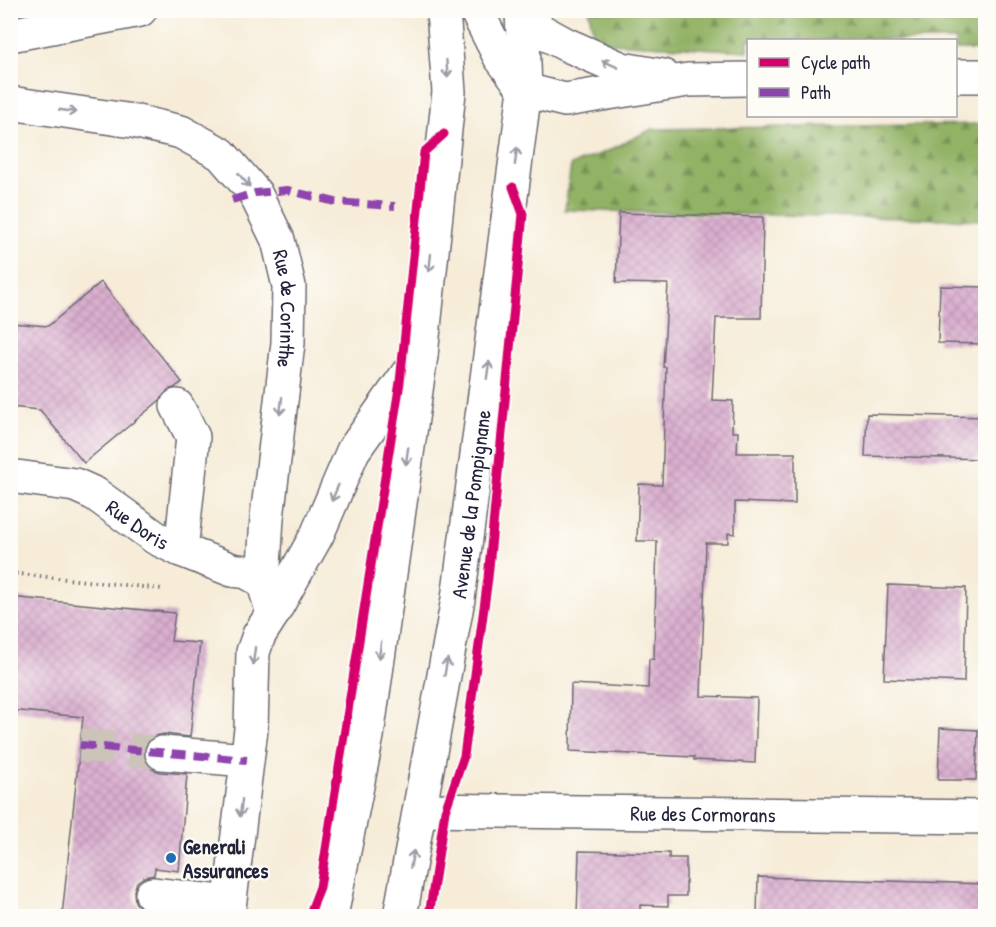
<svg xmlns="http://www.w3.org/2000/svg" width="996" height="927" font-family="'Patrick Hand',sans-serif">
	<style>
		.forest { fill: url(#forest-firs); stroke: #5a6a50; stroke-width: 1.5 }
		.building { fill: url(#building-cross-hatch) }
		.lines { fill: none; stroke-linecap: round; stroke-linejoin: round }
		.minor-tunnel { stroke: #ccc4b9; stroke-width: 33; stroke-dasharray: 33 16; stroke-linecap: butt }
		.minor-casing { stroke: #6c6972; stroke-width: 36 }
		.major-casing { stroke: #6c6972; stroke-width: 36 }
		.path { stroke: #6c6972; stroke-width: 4; stroke-dasharray: 1.5 4.5; stroke-linecap: butt }
		.minor { stroke: #fff; stroke-width: 33 }
		.major { stroke: #fff; stroke-width: 33 }
		.quiet { stroke: #8e44ad; stroke-width: 8; stroke-dasharray: 15 8; stroke-linecap: butt }
		.cycleway-casing { stroke: #fdfcf7; stroke-width: 13 }
		.cycleway { stroke: #d6006c; stroke-width: 9 }
		.oneway { stroke: #9c9ca7 }
		.poi-dot { fill: #1f6fb2; stroke: #fdfcf7; stroke-width: 2 }
		.labels { text-anchor: middle; dominant-baseline: central; stroke-width: 4.5; stroke-linejoin: round; paint-order: stroke }
		.street-label { font-size: 21px; fill: #22223b; stroke: #fdfcf7 }
		.poi-label { font-size: 21px; font-weight: bold; fill: #22223b; stroke: #fdfcf7; text-anchor: start }
	</style>
	<defs>
		<pattern id="forest-firs" width="22" height="20" patternUnits="userSpaceOnUse" patternTransform="scale(1.5)"><rect width="22" height="20" fill="#92b265"/><path d="M5 1l3.5 6h-7zM16 11l3.5 6h-7z" fill="#779054"/></pattern>
		<pattern id="building-cross-hatch" width="8" height="8" patternUnits="userSpaceOnUse" patternTransform="scale(1.5)"><rect width="8" height="8" fill="#daafcf"/><path d="M0 0l8 8M0 8l8-8" fill="none" stroke="#bb96b3"/></pattern>
	</defs>
	<rect width="100%" height="100%" fill="#fdfcf7"/>
	<filter id="ink" filterUnits="userSpaceOnUse"><feTurbulence type="fractalNoise" baseFrequency=".0167" numOctaves="2"/><feDisplacementMap in="SourceGraphic" scale="12" xChannelSelector="R" yChannelSelector="G"/><feConvolveMatrix kernelMatrix="1 2 1 2 8 2 1 2 1" color-interpolation-filters="sRGB"/></filter>
	<filter id="wash" filterUnits="userSpaceOnUse"><feTurbulence type="fractalNoise" baseFrequency=".008" numOctaves="4" result="noise"/><feDisplacementMap in="SourceGraphic" scale="24" xChannelSelector="R" yChannelSelector="G"/><feGaussianBlur stdDeviation="1.35" result="paint"/><feColorMatrix in="noise" values="0 0 0 0 0 0 0 0 0 0 0 0 0 0 0 0 0 1.4 0 .05"/><feComposite in="paint" operator="in"/></filter>
	<g filter="url(#wash)">
		<rect width="100%" height="100%" fill="#f6ecd8"/>
		<!-- forest -->
		<path class="forest" d="M589,11H985V50H956V40H748V51L595,42Z
			M985,124V220L565,210L571,165L608,151L652,129Z"/>
		<g id="blocks">
			<!-- building -->
			<path class="building" d="M619,213L763,217L761,318H716L712,400L733,401L732,432H738L737,453H795V504L735,502V534L728,533V543H706L701,696L757,698L755,763L694,760V757L570,751L571,684L648,688L649,659H654L657,541H637L639,484L662,485L666,367H663L668,284L616,283Z
				M101,282L182,382L174,388L168,390L160,400L84,463L40,410L10,407V323L48,326Z
				M940,286L986,287V344L938,343Z
				M867,414L986,417V459L865,456Z
				M888,585L966,588L964,682L884,679Z
				M10,597L175,613L171,641L200,643L190,737L164,734L155,736L147,742L143,751L145,762L152,769L160,772L187,774L179,871L155,868L154,875L144,877L137,882L134,891L135,902L141,909L150,913V916H62L83,717L10,710Z
				M940,728L978,730L976,780H938Z
				M579,851L669,853V858H686V896H668V906L640,905V916H577Z
				M758,877L986,884V916H757Z"/>
		</g>
	</g>
	<g filter="url(#ink)">
		<use href="#blocks" fill-opacity="0" stroke="#6c6972" stroke-width="1.5"/>
		<g class="lines">
			<!-- minor-tunnel -->
			<path class="minor-tunnel" d="M80,745L162,753"/>
			<defs>
				<g id="minor">
					<path id="s1" d="M10,103L133,121L181,132L221,154L255,193L278,240L289,286L288,343L267,518L263,581L273,613L259,635L253,652L251,729L228,916"/>
					<path d="M177,406L193,437L181,550"/>
					<path id="s2" d="M10,476L75,485L95,494L156,538L181,550L232,570L247,572L263,581"/>
					<path d="M273,613L317,535L353,451L421,355"/>
					<path d="M162,753L247,760"/>
					<path id="s3" d="M421,810L986,817"/>
					<path d="M152,894L229,903"/>
				</g>
				<g id="major">
					<path d="M476,10L500,57L525,90L565,100L688,80L748,79"/>
					<path d="M523,21L565,44L622,69L663,76"/>
					<path d="M10,35L140,10"/>
					<path d="M956,76H986"/>
					<path d="M331,916L367,736L421,355L449,92L443,10"/>
					<path id="s4" d="M400,916L458,599L525,90L522,10"/>
				</g>
			</defs>
			<!-- minor casing -->
			<use href="#minor" class="minor-casing"/>
			<!-- major casing -->
			<use href="#major" class="major-casing"/>
			<!-- path -->
			<path class="path" d="M10,573L162,589"/>
			<!-- minor -->
			<use href="#minor" class="minor"/>
			<!-- major -->
			<use href="#major" class="major"/>
			<!-- quiet -->
			<path class="quiet" d="M232,200L255,193L287,190L335,202L395,206
				M80,745L247,760"/>
			<defs>
				<path id="cycleway" d="M309,916L320,887L400,382L424,152L444,134
					M429,916L445,811L464,756L488,578L523,214L513,187"/>
			</defs>
			<!-- cycleway casing -->
			<use href="#cycleway" class="cycleway-casing"/>
			<!-- cycleway -->
			<use href="#cycleway" class="cycleway"/>
		</g>
		<!-- one-way arrows -->
		<defs><path id="oneway-shaft" d="M-6 0H5M1.5-3L5.5 0L1.5 3" fill="none" stroke-width="1.6" stroke-linecap="round" stroke-linejoin="round" transform="scale(1.5)"/></defs>
		<g class="oneway">
			<use href="#oneway-shaft" transform="translate(610 64) rotate(-156)"/>
			<use href="#oneway-shaft" transform="translate(447 69) rotate(86)"/>
			<use href="#oneway-shaft" transform="translate(68 111) rotate(8)"/>
			<use href="#oneway-shaft" transform="translate(516 156) rotate(-83)"/>
			<use href="#oneway-shaft" transform="translate(244 180) rotate(49)"/>
			<use href="#oneway-shaft" transform="translate(430 263) rotate(96)"/>
			<use href="#oneway-shaft" transform="translate(488 370) rotate(-82)"/>
			<use href="#oneway-shaft" transform="translate(281 406) rotate(97)"/>
			<use href="#oneway-shaft" transform="translate(407 456) rotate(98)"/>
			<use href="#oneway-shaft" transform="translate(335 493) rotate(113)"/>
			<use href="#oneway-shaft" transform="translate(380 650) rotate(98)"/>
			<use href="#oneway-shaft" transform="translate(254 656) rotate(97)"/>
			<use href="#oneway-shaft" transform="translate(446 667) rotate(-80)"/>
			<use href="#oneway-shaft" transform="translate(241 808) rotate(97)"/>
			<use href="#oneway-shaft" transform="translate(412 859) rotate(-79)"/>
		</g>
	</g>
	<!-- markers -->
	<circle class="poi-dot" cx="171" cy="858" r="6"/>
	<g class="labels">
		<!-- street labels -->
		<g class="street-label">
			<text stroke="none"><textPath href="#s1" startOffset="393">Rue de Corinthe</textPath></text>
			<text stroke="none"><textPath href="#s4" startOffset="418">Avenue de la Pompignane</textPath></text>
			<text stroke="none"><textPath href="#s2" startOffset="140">Rue Doris</textPath></text>
			<text stroke="none"><textPath href="#s3" startOffset="282">Rue des Cormorans</textPath></text>
		</g>
		<!-- poi labels -->
		<g class="poi-label">
			<text x="183" y="846">Generali<tspan x="183" dy="24">Assurances</tspan></text>
		</g>
	</g>
	<!-- margin -->
	<rect width="996" height="927" fill="none" stroke="#fdfcf7" stroke-width="36"/>
	<!-- legend -->
	<rect x="747" y="39" width="210" height="78" fill="#fdfcf7" stroke="#a5a5ac" stroke-width="1.5"/>
	<rect x="759" y="58" width="30" height="9" fill="#d6006c" stroke="#a5a5ac" stroke-width="1.5"/>
	<text x="801" y="69" font-size="18" fill="#22223b">Cycle path</text>
	<rect x="759" y="88" width="30" height="9" fill="#8e44ad" stroke="#a5a5ac" stroke-width="1.5"/>
	<text x="801" y="99" font-size="18" fill="#22223b">Path</text>
</svg>
